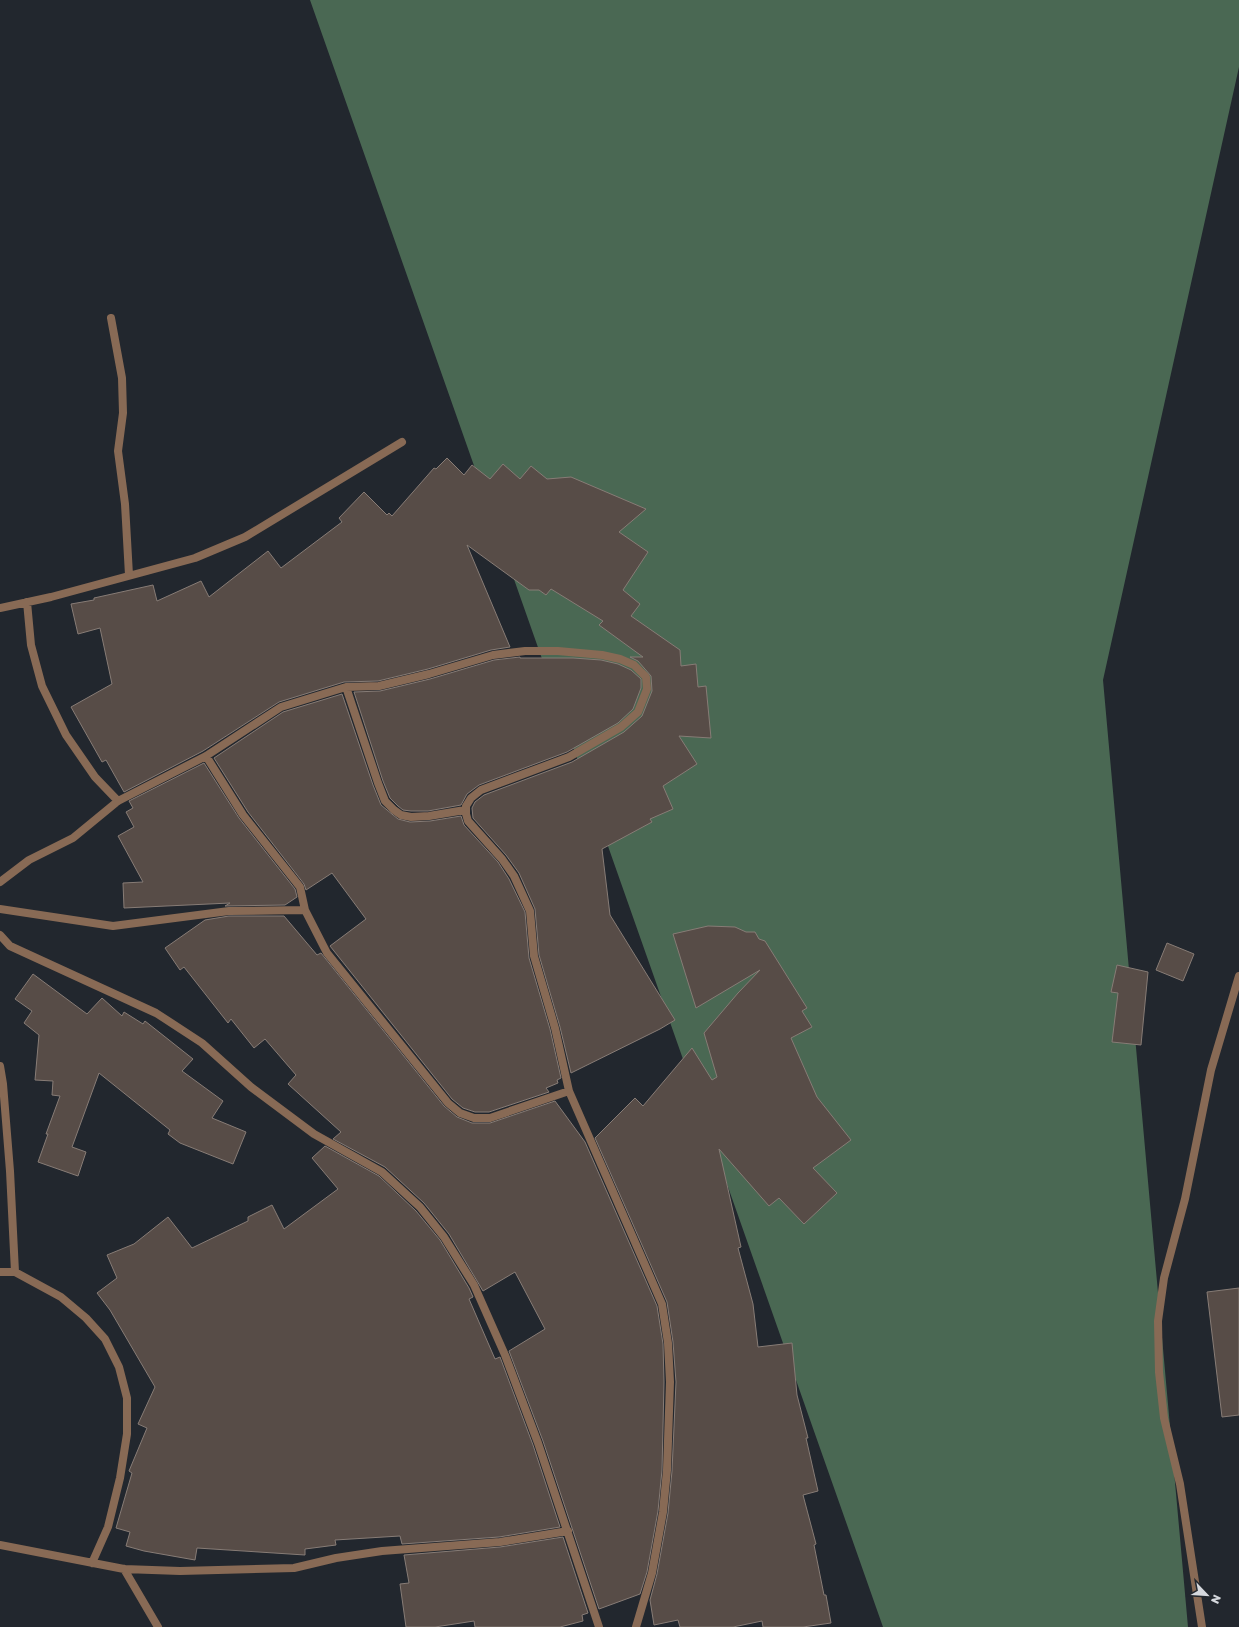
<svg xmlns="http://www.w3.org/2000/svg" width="1239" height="1627" font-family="'Golos Text',sans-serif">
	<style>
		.forest { fill: #4a6853 }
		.building { fill: #574c47; stroke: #877c76 }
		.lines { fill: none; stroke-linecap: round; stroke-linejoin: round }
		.minor { stroke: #886a55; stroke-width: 8 }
	</style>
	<rect width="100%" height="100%" fill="#22272e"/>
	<!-- forest -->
	<path class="forest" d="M310,0H1239V67L1103,680L1188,1627H883Z"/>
	<!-- building -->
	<path class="building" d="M447,458L464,475L472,465L490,479L503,464L520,479L531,466L547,479L571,477L646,509L619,532L648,552L623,590L640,604L631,616L680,650L681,666L696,664L698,687L706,686L711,738L679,736L697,764L663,786L673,809L650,819L652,822L602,849L610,915L675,1020L660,1029L571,1073L560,1027L539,955L535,909L519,873L506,855L473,818L472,808L475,802L484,795L572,762L624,732L642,716L652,691L651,676L638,661L630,657H643L599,625L603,621L551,589L546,595L539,590H529L467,545L510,647L491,650L428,669L378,681L344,682L279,702L203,751L124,792L106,760L102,762L71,707L112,684L100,628L78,634L71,604L94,600V598L153,585L157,601L201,581L209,597L268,551L281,568L342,522L339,518L364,492L387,515L389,513L392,516L434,468L436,469Z
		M520,657V658H573L601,660L618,664L631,670L641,679V688L633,709L618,723L567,752L479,785L467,794L461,805L428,811H411L403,810L398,806L390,798L383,781L354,692L380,691L430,679L494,660Z
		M342,694L373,785L381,805L398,819L410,822L430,821L461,816L464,825L498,862L509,879L525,912L529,958L550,1029L561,1078L557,1080L558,1083L546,1088L549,1092L489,1112H475L463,1108L452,1099L330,946L366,919L332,873L306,890L304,884L248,812L214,758L283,712Z
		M204,763L239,818L295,889L297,897L285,905L225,906L230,903L124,908L123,883L143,882L118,836L134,827L126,812L133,808L129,801Z
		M229,916H284L317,955L321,953L444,1106L457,1117L472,1123H490L555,1101L585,1142L657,1306L663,1344L664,1382L662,1470L658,1511L647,1572L640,1594L599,1609L543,1441L509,1351L545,1329L515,1272L483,1291L449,1234L424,1203L385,1167L333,1139L341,1132L288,1084L296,1075L265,1039L254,1048L231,1019L228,1023L184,967L180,970L165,948L205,920Z
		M708,926L735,927L746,932H755L759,939L765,941L807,1008L802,1011L812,1027L791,1038L817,1097L851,1140L813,1168L837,1193L804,1224L779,1198L769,1206L719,1149L741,1247L738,1248L753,1304L758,1347L792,1343L797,1395L808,1438H806L818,1491L803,1495L816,1544L814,1545L824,1595H826L831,1623L803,1627H763L762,1621L733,1627H680L678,1620L654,1625L650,1600L657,1574L668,1513L672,1471L676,1382L673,1342L667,1302L595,1138L635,1098L643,1106L692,1048L712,1080L717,1077L704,1033L738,993L760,970L696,1008L673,934Z
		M1167,943L1194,954L1183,981L1156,970Z
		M1117,965L1148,972L1141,1045L1112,1042L1118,993L1111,992Z
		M33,974L87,1014L102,998L122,1016L124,1012L143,1024L145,1021L193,1059L182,1071L223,1101L212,1118L246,1132L233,1164L180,1143L168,1134L170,1130L99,1073L72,1147L86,1152L78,1176L38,1162L48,1134H46L60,1096L52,1095L53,1081L35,1080L39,1035L24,1023L32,1011L15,999Z
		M325,1146L379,1176L416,1211L440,1240L469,1288L473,1297L469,1299L495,1359L500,1357L533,1445L560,1527L499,1537L402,1544L400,1536L335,1540L336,1545L305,1549V1555L197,1548L195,1560L144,1551L126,1546L130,1532L116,1528L132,1473L129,1471L147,1428L138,1424L155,1387L110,1310L97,1293L117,1278L107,1255L134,1244L168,1217L192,1248L248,1221V1217L272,1205L284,1229L338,1189L312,1158Z
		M1239,1288V1415L1222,1417L1207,1292Z
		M563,1537L588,1613L582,1615L583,1621L560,1627H475L474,1621L435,1627H406L400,1584L409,1583L404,1555L500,1547Z"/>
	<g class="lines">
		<!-- minor -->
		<path class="minor" d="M111,318L122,378L123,413L118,451L125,504L129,575
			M27,602L31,645L42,686L66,735L95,777L118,801
			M0,608L51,597L195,558L245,537L402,442
			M346,687L378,783L385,801L394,810L401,815L411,817L429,816L465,810
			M206,756L243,815L300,887L305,910L327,953L448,1103L460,1113L474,1118H490L569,1091
			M0,882L29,860L73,838L118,801L206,756L281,707L346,687L379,686L429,674L493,655L525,651H558L602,655L620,659L634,665L646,677L647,689L638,712L621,727L569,757L481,790L471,798L466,806V814L468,821L502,859L514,876L530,911L534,956L555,1028L569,1091L662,1304L668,1343L670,1382L667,1470L663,1512L652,1573L636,1627
			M0,909L113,926L229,911L305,910
			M0,935L10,946L156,1013L202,1043L251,1087L314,1134L382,1172L420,1207L444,1237L474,1285L505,1355L538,1443L599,1627
			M0,1066L3,1084L10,1171L15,1272
			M0,1272H15L61,1297L86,1318L105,1339L119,1367L127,1398V1434L120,1478L108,1527L92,1563
			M0,1545L124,1569L180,1571L294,1568L336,1558L382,1551L500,1542L568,1531
			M124,1569L158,1627
			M1202,1627L1180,1484L1164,1418L1159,1372L1158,1321L1164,1278L1185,1199L1211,1070L1239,976"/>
	</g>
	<!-- north arrow -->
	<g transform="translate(1207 1595) rotate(115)" stroke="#22272e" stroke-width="3" paint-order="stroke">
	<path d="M0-3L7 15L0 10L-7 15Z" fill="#d5d8dd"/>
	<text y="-6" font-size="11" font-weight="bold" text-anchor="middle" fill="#d5d8dd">N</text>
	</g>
</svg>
